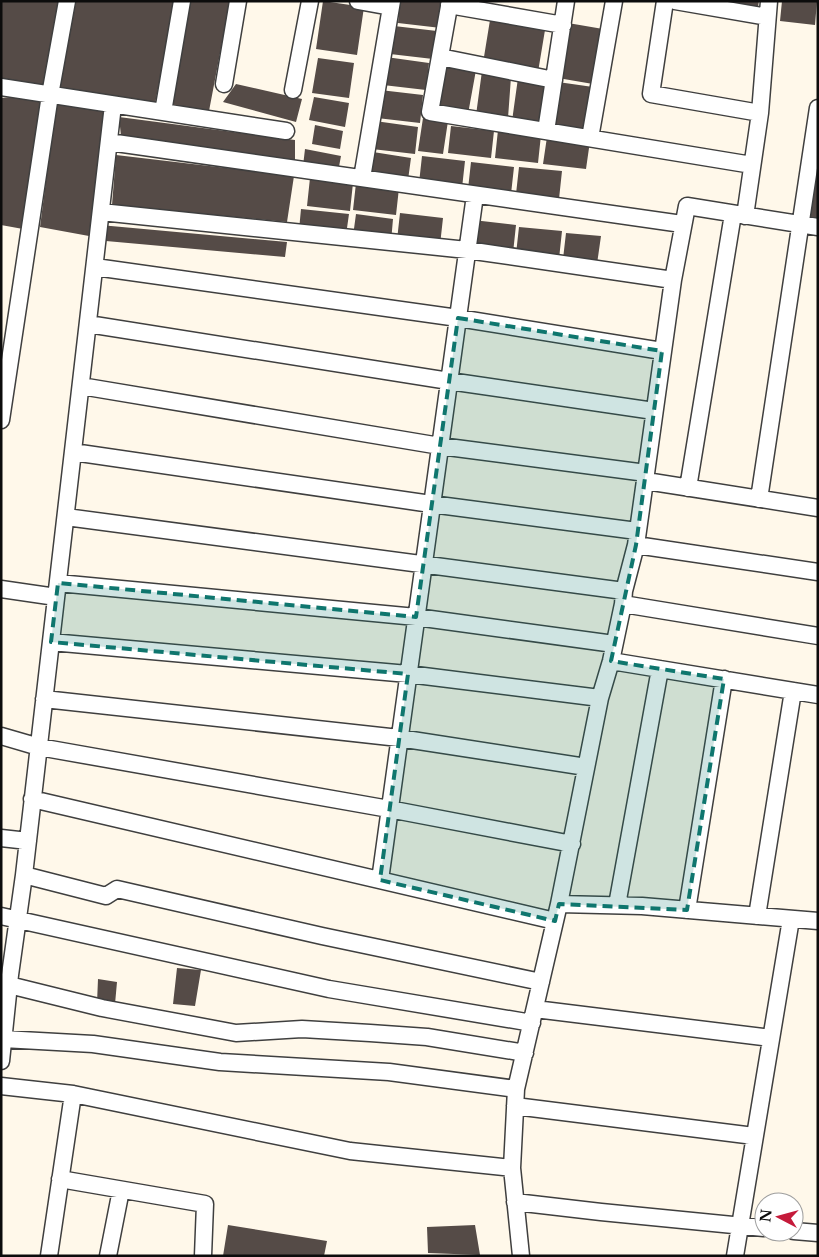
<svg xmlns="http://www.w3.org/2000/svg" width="819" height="1257" font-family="'Libre Baskerville',serif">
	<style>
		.building { fill: #554b47 }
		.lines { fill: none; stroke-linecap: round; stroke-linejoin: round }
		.minor-casing { stroke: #3f3f3f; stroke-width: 19 }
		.minor { stroke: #fff; stroke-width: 16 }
		.marked { fill: #0f766e; fill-opacity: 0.2; stroke: #0f766e; stroke-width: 4; stroke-dasharray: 10 6; stroke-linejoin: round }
	</style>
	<rect width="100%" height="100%" fill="#fff8ea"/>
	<!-- building -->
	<path class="building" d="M1,1H60L44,85L1,78Z
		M76,1H175L155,104L60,88Z
		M189,1H230L209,111L173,105Z
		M323,1L364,7L357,55L316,49Z
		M400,1H444L441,28L398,23Z
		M726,1H759L758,7Z
		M782,1H817L815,25L780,21Z
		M490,20L545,30L538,72L483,63Z
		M568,23L603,29L593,84L558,78Z
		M394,26L437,31L433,59L390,54Z
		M386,57L429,63L426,90L383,85Z
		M318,58L354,63L349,98L312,93Z
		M443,64L476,70L468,114L435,109Z
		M482,71L511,77L508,118L476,115Z
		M518,78L546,82L540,124L512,121Z
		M558,82L593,87L587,131L552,126Z
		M236,84L302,99L296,122L223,102Z
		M380,90L423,95L420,123L377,118Z
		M44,94L23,229L1,225V98Z
		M314,97L349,103L345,127L309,120Z
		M56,104L107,110L89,236L40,227Z
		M119,117L295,140V163L121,136Z
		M423,118L448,121L443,154L418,151Z
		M375,121L418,127L415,154L372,149Z
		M315,125L343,131L340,149L312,144Z
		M451,126L494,131L491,158L448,153Z
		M498,130L541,135L538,163L495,158Z
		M547,137L590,141L586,169L543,164Z
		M305,149L341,156L338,172L303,166Z
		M373,152L411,158L408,180L370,174Z
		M116,155L294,176L287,222L112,205Z
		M422,156L465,161L462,188L419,183Z
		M471,162L514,167L511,194L468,189Z
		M519,167L562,171L559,199L516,194Z
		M817,168H818V218L809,217Z
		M310,178L353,183L350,211L307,206Z
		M356,183L399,188L396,215L353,210Z
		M301,209L349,214L346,235L299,230Z
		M400,213L443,218L440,245L397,240Z
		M356,214L393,219L391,242L353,236Z
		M473,220L516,225L513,253L470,248Z
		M100,225L287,242L285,257L106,241Z
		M519,227L562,231L559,259L516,254Z
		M566,233L601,236L597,264L563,259Z
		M177,968L201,970L195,1006L173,1004Z
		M98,979L117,982L115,1004L97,1003Z
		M228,1225L327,1241L324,1256H223Z
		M475,1225L480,1255L428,1253L427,1227Z"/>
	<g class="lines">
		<defs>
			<path id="minor" d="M358,1L391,7
				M450,1L430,112L752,165
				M665,1L651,94L760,113
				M675,1L767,17
				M449,5L563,25
				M440,57L554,80
				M224,84L238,1
				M1,87L286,131
				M293,90L310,1
				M163,112L182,1
				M546,131L566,1
				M590,138L614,1
				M109,142L682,224
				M362,178L392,1
				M101,212L467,250L673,280
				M745,216L760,113L769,1
				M95,267L458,318L662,351
				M88,324L449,381L654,411
				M81,386L440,446L646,473
				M1,420L50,95L67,1
				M73,452L431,504L637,531
				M646,481L818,508
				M688,488L733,214
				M759,499L818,108
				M66,517L624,591
				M636,545L818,572
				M58,583L416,617L614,644
				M1,589L56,597
				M623,604L818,636
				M51,642L408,674L600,698
				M611,661L818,695
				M44,699L399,738L586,767
				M1,736L39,747L389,809L572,844
				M32,799L555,921
				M1,838L28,841
				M24,875L106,896L117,889L322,936L541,982
				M380,880L475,195
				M559,904L642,906L818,921
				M617,905L660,669
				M687,910L724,679
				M1,916L329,989L532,1023
				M757,916L793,691
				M9,985L102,1008L236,1033L302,1029L370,1033L427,1037L525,1053
				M535,1009L771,1038
				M3,1039L93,1044L220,1062L389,1072L516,1089
				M1,1061L10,975L24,875L113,105
				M1,1086L73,1094L350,1151L512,1168
				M515,1106L754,1136
				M60,1179L205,1204L203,1256
				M515,1202L601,1212L764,1228
				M794,1231L818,1233
				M49,1256L73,1094
				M108,1256L121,1190
				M521,1256L512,1168L516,1089L559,904L600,698L611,661L623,604L624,591L636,545L673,280L687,206L818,227
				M735,1256L791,919"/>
		</defs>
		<!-- minor casing -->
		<use href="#minor" class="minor-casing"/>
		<!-- minor -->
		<use href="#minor" class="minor"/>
	</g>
	<!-- marked area -->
	<path class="marked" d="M458,318L662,351L636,545L611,661L724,679L687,910L559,904L555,921L380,880L408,674L51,642L58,583L416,617Z"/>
	<!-- border -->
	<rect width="819" height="1257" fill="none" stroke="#0c0c0c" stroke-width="5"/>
	<!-- north arrow -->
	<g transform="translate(779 1217) rotate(276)"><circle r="24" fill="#ffffff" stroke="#9e9e9e"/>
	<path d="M0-4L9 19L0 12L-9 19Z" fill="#c51a3a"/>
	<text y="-8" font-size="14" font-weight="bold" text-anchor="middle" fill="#0c0c0c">N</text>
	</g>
</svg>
